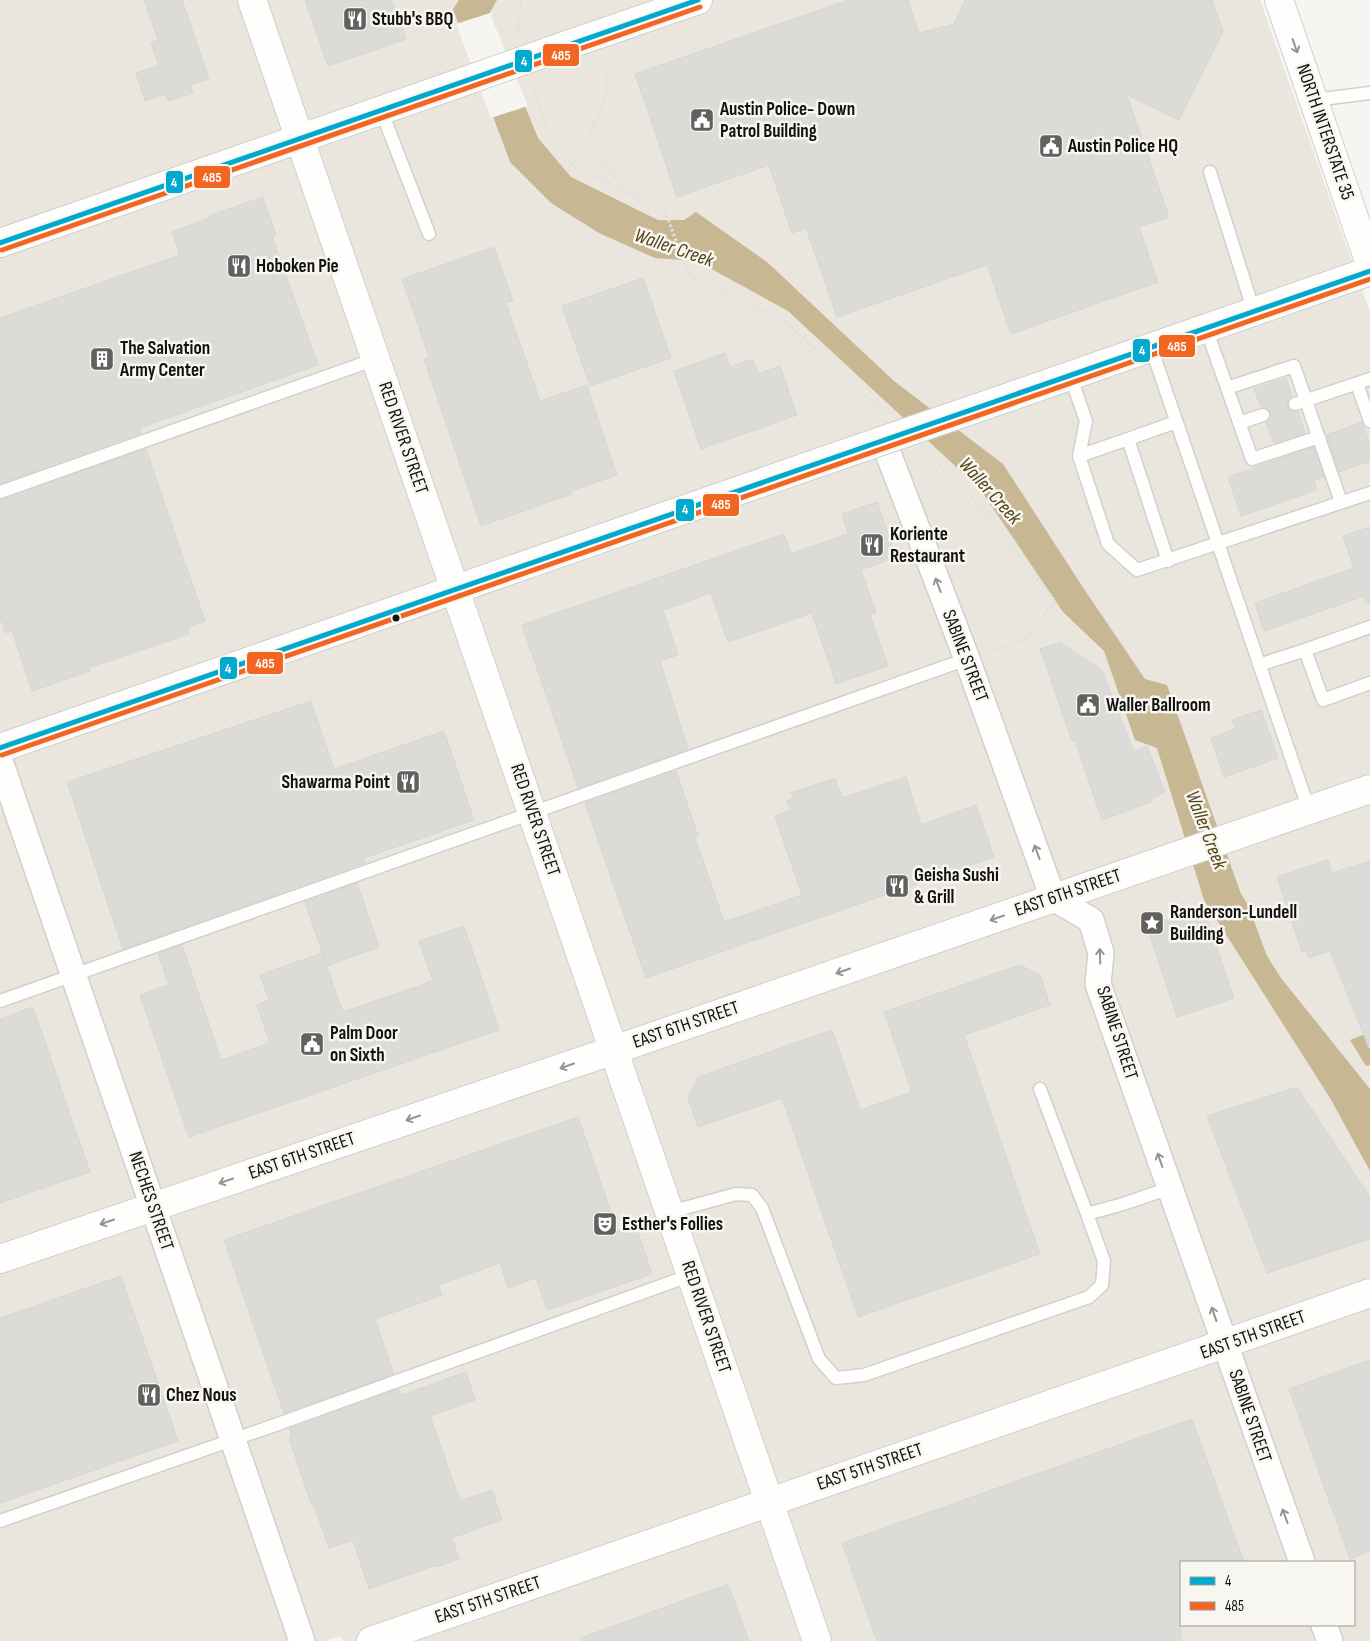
<svg xmlns="http://www.w3.org/2000/svg" width="1370" height="1641" font-family="'Sofia Sans Condensed',sans-serif">
	<style>
		.built { fill: #eae6de; fill-rule: evenodd }
		.water { fill: #c7b793 }
		.pier { fill: #f6f5f2 }
		.building { fill: #dbdbd8; stroke: #d7d6d4 }
		.lines { fill: none; stroke-linecap: round; stroke-linejoin: round }
		.service-casing { stroke: #d1d0ce; stroke-width: 15 }
		.minor-casing { stroke: #d1d0ce; stroke-width: 28 }
		.secondary-casing { stroke: #d1d0ce; stroke-width: 30 }
		.path { stroke: #e0e0de; stroke-width: 3; stroke-dasharray: 2.5 2.5; stroke-linecap: butt }
		.service { stroke: #fefefd; stroke-width: 12 }
		.minor { stroke: #fefefd; stroke-width: 25 }
		.secondary { stroke: #fefefd; stroke-width: 28 }
		.secondary-bridge-casing { stroke: #d1d0ce; stroke-width: 30; stroke-linecap: butt }
		.secondary-bridge { stroke: #fefefd; stroke-width: 28 }
		.bus-1-casing { stroke: #f8f6f0; stroke-width: 9 }
		.bus-2-casing { stroke: #f8f6f0; stroke-width: 9 }
		.bus-1 { stroke: #00a9ce; stroke-width: 5 }
		.bus-2 { stroke: #f26522; stroke-width: 5 }
		.oneway { stroke: #949493 }
		.bus-dot { fill: #131211; stroke: #f8f6f0; stroke-width: 2 }
		.labels { text-anchor: middle; dominant-baseline: central; stroke-width: 5; stroke-linejoin: round; paint-order: stroke }
		.poi-label { font-size: 19px; font-weight: bold; fill: #131211; stroke: #f8f6f0; text-anchor: start }
		.street-label { font-size: 19px; fill: #131211; stroke: #f8f6f0 }
		.water-label { font-size: 20px; font-style: italic; fill: #53421a; stroke: #f8f6f0 }
		.line-badge { stroke: #f8f6f0; stroke-width: 2 }
		.badge-label { font-size: 14px; text-anchor: middle; font-weight: bold; fill: #fff }
	</style>
	<rect width="100%" height="100%" fill="#f6f5f2"/>
	<!-- built -->
	<path class="built" d="M0,0H1260L1370,313V1641H342L340,1636L325,1641H0ZM1181,1562H1354V1625H1181Z"/>
	<!-- water -->
	<path class="water" d="M459,0H497L488,16L538,138L571,177L658,220H684L696,212L767,262L894,381L1003,464L1086,592L1145,679L1167,685L1241,894L1248,905L1267,956L1281,978L1370,1089V1171L1330,1098L1204,900L1157,748L1135,740L1104,651L1063,612L980,489L788,311L697,261L655,258L599,233L551,203L510,162L453,9Z
		M1370,1032V1065L1366,1066L1350,1040Z"/>
	<!-- pier -->
	<path class="pier" d="M493,12L491,16L528,106L491,118L456,24Z"/>
	<!-- building -->
	<path class="building" d="M144,0H182L209,79L190,85L193,93L168,101L165,94L145,101L136,73L159,66L151,43L158,40Z
		M305,0H392L406,39L328,66Z
		M848,0H908L919,33L954,24L965,0H1212L1223,31L1179,120L1127,95L1169,217L1139,227L1158,282L1011,334L987,265L837,317L806,228L792,233L769,165L677,197L635,74Z
		M263,197L276,235L272,236L318,365L139,428L141,433L0,483V318L180,255L172,232L210,218L209,216Z
		M494,247L513,301L506,303L540,401L587,385L617,475L571,491L572,494L481,526L424,359L429,357L402,279Z
		M643,278L671,358L590,386L562,306Z
		M725,353L730,367L753,359L758,374L780,366L797,415L701,449L674,371Z
		M1286,378L1292,396L1287,402L1288,407L1293,412H1298L1305,433L1274,443L1266,422L1271,417L1270,412L1265,407H1261L1254,389Z
		M1362,422L1370,444V461L1339,472L1327,435Z
		M1314,447L1324,477L1314,480L1317,490L1241,516L1228,477Z
		M146,449L205,621L187,628L189,634L88,668L90,671L32,691L12,630L5,633L0,617V500Z
		M877,502L896,557L861,570L876,613L870,615L888,666L836,684L812,613L728,642L711,593L663,610L678,655L660,661L688,749L578,788L522,625L784,534L791,554L848,534L842,514Z
		M1370,527V602L1366,603L1364,596L1264,631L1255,603L1354,568L1343,536Z
		M1060,642L1102,670L1134,752L1147,746L1165,792L1152,798L1153,801L1102,820L1075,740L1072,741L1040,649Z
		M311,701L334,769L444,731L474,820L364,858L365,863L123,949L67,782Z
		M1261,710L1278,758L1224,777L1211,738L1235,729L1232,720Z
		M676,771L698,836L695,837L724,922L802,895L775,816L791,810L787,801L793,798L791,793L835,778L842,798L906,777L921,825L976,805L994,857L646,978L585,803Z
		M1328,860L1332,873L1370,861V1048H1369L1330,951L1309,958L1306,951L1302,952L1277,877Z
		M357,883L379,947L327,966L305,902Z
		M1203,907L1234,998L1177,1017L1147,927Z
		M464,926L499,1030L189,1137L140,995L169,985L158,954L182,945L221,1060L270,1043L257,1005L269,1000L260,975L322,953L343,1012L433,981L419,941Z
		M1020,965L1040,975L1050,1005L964,1035L1040,1254L858,1317L782,1098L698,1127L688,1098L698,1077L832,1030L860,1110L912,1092L884,1012Z
		M33,1007L90,1172L0,1203V1019Z
		M1297,1087L1370,1197V1239L1267,1273L1207,1116Z
		M578,1117L618,1232L636,1226L652,1274L547,1310L536,1278L508,1288L500,1263L438,1285L442,1295L375,1319L394,1374L284,1413L224,1240Z
		M121,1276L178,1441L0,1503V1318Z
		M1370,1360V1551L1350,1559L1289,1389Z
		M466,1372L475,1400L430,1416L460,1501L492,1490L502,1520L452,1538L459,1559L436,1567V1565L369,1589L353,1540L329,1548L314,1505L312,1506L289,1438L292,1437L289,1429L399,1389L401,1395Z
		M1192,1419L1244,1562H1181V1641H877L842,1543Z
		M728,1584L749,1641H581V1638Z"/>
	<g class="lines">
		<defs>
			<path id="service" d="M1314,100L1370,93
				M381,110L429,234
				M1210,172L1254,312
				M1206,328L1252,459L1319,437
				M1151,347L1309,810
				M1070,375L1086,421L1079,456L1108,544L1137,570L1370,493
				M1357,384L1370,421
				M1227,388L1294,366L1341,502
				M1295,404L1370,379
				M1239,423L1263,415
				M1128,439L1176,422
				M1079,456L1128,439L1168,561
				M0,492L376,359
				M1370,627L1305,650L1323,700L1370,683
				M1259,665L1305,650
				M0,1001L967,659
				M1040,1089L1087,1214
				M670,1212L736,1194L752,1195L762,1208L819,1359L836,1378L864,1375L1089,1297L1102,1285L1104,1261L1087,1214L1123,1204L1170,1188
				M0,1521L278,1424L691,1275"/>
			<path id="minor" d="M883,440L967,659L1053,898L1091,920L1101,953L1098,984L1302,1562
				M0,761L302,1641
				M1324,1625L1330,1641"/>
			<path id="secondary" d="M252,0L817,1641
				M1279,0L1370,264
				M570,44L698,0
				M0,243L451,86
				M1012,396L1370,271
				M0,748L835,457
				M0,1259L614,1050L1370,789
				M371,1641L1370,1293"/>
		</defs>
		<!-- service casing -->
		<use href="#service" class="service-casing"/>
		<!-- minor casing -->
		<use href="#minor" class="minor-casing"/>
		<!-- secondary casing -->
		<use href="#secondary" class="secondary-casing"/>
		<!-- path -->
		<path class="path" d="M518,32L521,0
			M605,74L609,89L588,140L610,171L621,184V189
			M534,88L548,132L575,167L665,211L689,276L785,321L882,411
			M928,455L968,492L1055,601L1025,640L993,650"/>
		<!-- service -->
		<use href="#service" class="service"/>
		<!-- minor -->
		<use href="#minor" class="minor"/>
		<!-- secondary -->
		<use href="#secondary" class="secondary"/>
		<defs>
			<path id="secondary-bridge" d="M451,86L570,44
				M835,457L1012,396"/>
		</defs>
		<!-- secondary-bridge casing -->
		<use href="#secondary-bridge" class="secondary-bridge-casing"/>
		<!-- secondary-bridge -->
		<use href="#secondary-bridge" class="secondary-bridge"/>
		<defs>
			<path id="bus-1" d="M0,243L698,0
				M0,748L1370,271"/>
			<path id="bus-2" d="M2,250L700,7
				M2,755L1370,279"/>
		</defs>
		<!-- bus-1 casing -->
		<use href="#bus-1" class="bus-1-casing"/>
		<!-- bus-2 casing -->
		<use href="#bus-2" class="bus-2-casing"/>
		<!-- bus-1 -->
		<use href="#bus-1" class="bus-1"/>
		<!-- bus-2 -->
		<use href="#bus-2" class="bus-2"/>
	</g>
	<!-- one-way arrows -->
	<defs><path id="oneway-shaft" d="M-6 0H5M1.5-3L5.5 0L1.5 3" fill="none" stroke-width="1.6" stroke-linecap="round" stroke-linejoin="round" transform="scale(1.25)"/></defs>
	<g class="oneway">
		<use href="#oneway-shaft" transform="translate(1295 46) rotate(71)"/>
		<use href="#oneway-shaft" transform="translate(938 585) rotate(-111)"/>
		<use href="#oneway-shaft" transform="translate(1037 852) rotate(-110)"/>
		<use href="#oneway-shaft" transform="translate(997 918) rotate(161)"/>
		<use href="#oneway-shaft" transform="translate(1100 956) rotate(-92)"/>
		<use href="#oneway-shaft" transform="translate(843 971) rotate(161)"/>
		<use href="#oneway-shaft" transform="translate(567 1066) rotate(161)"/>
		<use href="#oneway-shaft" transform="translate(413 1118) rotate(161)"/>
		<use href="#oneway-shaft" transform="translate(1160 1160) rotate(-109)"/>
		<use href="#oneway-shaft" transform="translate(226 1181) rotate(161)"/>
		<use href="#oneway-shaft" transform="translate(107 1222) rotate(161)"/>
		<use href="#oneway-shaft" transform="translate(1214 1314) rotate(-109)"/>
		<use href="#oneway-shaft" transform="translate(1285 1516) rotate(-110)"/>
	</g>
	<!-- icons -->
	<defs>
		<symbol id="restaurant-square" viewBox="-11 -11 22 22"><rect x="-9" y="-9" width="18" height="18" rx="4" fill="#626160" stroke="#f8f6f0"/><path d="M-5-6h1v4h1v-4h1v4h1v-4h1v5L-1.5 .5V6h-2V.5L-5-1ZM5-6V6H3V1.5H1.5Q1.5-4 5-6Z" fill="#fff"/></symbol>
		<symbol id="civic-square" viewBox="-11 -11 22 22"><rect x="-9" y="-9" width="18" height="18" rx="4" fill="#626160" stroke="#f8f6f0"/><path d="M-.6-6.5H3V-4.5H.6V-3L4-1V1h2V6H-6V1h2V-1L-.6-3ZM-1.2 2.5V6h2.4V2.5Z" fill="#fff"/></symbol>
		<symbol id="building-square" viewBox="-11 -11 22 22"><rect x="-9" y="-9" width="18" height="18" rx="4" fill="#626160" stroke="#f8f6f0"/><path d="M-4-6H4V6H1V3H-1V6H-4ZM-2.5-4.3h1.7v1.8h-1.7ZM.8-4.3h1.7v1.8H.8ZM-2.5-1h1.7V.8h-1.7ZM.8-1h1.7V.8H.8Z" fill="#fff"/></symbol>
		<symbol id="sight-square" viewBox="-11 -11 22 22"><rect x="-9" y="-9" width="18" height="18" rx="4" fill="#626160" stroke="#f8f6f0"/><path d="M0-6L1.8-2.2L6-1.7L2.9 1.2L3.7 5.4L0 3.3L-3.7 5.4L-2.9 1.2L-6-1.7L-1.8-2.2Z" fill="#fff"/></symbol>
		<symbol id="theatre-square" viewBox="-11 -11 22 22"><rect x="-9" y="-9" width="18" height="18" rx="4" fill="#626160" stroke="#f8f6f0"/><path d="M-5-5.5Q0-4 5-5.5V0Q5 5 0 6Q-5 5-5 0ZM-3.3-2.5H-1v1.5H-3.3ZM1-2.5H3.3v1.5H1ZM-2.8 1Q0 5.5 2.8 1Z" fill="#fff"/></symbol>
	</defs>
	<g fill-rule="evenodd">
		<use href="#restaurant-square" x="341" y="5" width="28" height="28"/>
		<use href="#civic-square" x="688" y="106" width="28" height="28"/>
		<use href="#civic-square" x="1037" y="132" width="28" height="28"/>
		<use href="#restaurant-square" x="225" y="252" width="28" height="28"/>
		<use href="#building-square" x="88" y="345" width="28" height="28"/>
		<use href="#restaurant-square" x="858" y="531" width="28" height="28"/>
		<use href="#civic-square" x="1074" y="691" width="28" height="28"/>
		<use href="#restaurant-square" x="394" y="768" width="28" height="28"/>
		<use href="#restaurant-square" x="883" y="872" width="28" height="28"/>
		<use href="#sight-square" x="1138" y="909" width="28" height="28"/>
		<use href="#civic-square" x="298" y="1030" width="28" height="28"/>
		<use href="#theatre-square" x="591" y="1210" width="28" height="28"/>
		<use href="#restaurant-square" x="135" y="1381" width="28" height="28"/>
	</g>
	<!-- markers -->
	<circle class="bus-dot" cx="396" cy="618" r="4.5"/>
	<g class="labels">
		<!-- poi labels -->
		<g class="poi-label">
			<text x="372" y="19">Stubb's BBQ</text>
			<text x="720" y="109">Austin Police- Down<tspan x="720" dy="22">Patrol Building</tspan></text>
			<text x="1068" y="146">Austin Police HQ</text>
			<text x="256" y="266">Hoboken Pie</text>
			<text x="120" y="348">The Salvation<tspan x="120" dy="22">Army Center</tspan></text>
			<text x="890" y="534">Koriente<tspan x="890" dy="22">Restaurant</tspan></text>
			<text x="1106" y="705">Waller Ballroom</text>
			<text x="390" y="782" text-anchor="end">Shawarma Point</text>
			<text x="914" y="875">Geisha Sushi<tspan x="914" dy="22">&amp; Grill</tspan></text>
			<text x="1170" y="912">Randerson-Lundell<tspan x="1170" dy="22">Building</tspan></text>
			<text x="330" y="1033">Palm Door<tspan x="330" dy="22">on Sixth</tspan></text>
			<text x="622" y="1224">Esther's Follies</text>
			<text x="166" y="1395">Chez Nous</text>
		</g>
		<!-- street labels -->
		<g class="street-label">
			<text transform="translate(1325 132) rotate(71)">NORTH INTERSTATE 35</text>
			<text transform="translate(403 438) rotate(71)">RED RIVER STREET</text>
			<text transform="translate(965 656) rotate(69)">SABINE STREET</text>
			<text transform="translate(535 820) rotate(71)">RED RIVER STREET</text>
			<text transform="translate(1068 893) rotate(-19)">EAST 6TH STREET</text>
			<text transform="translate(686 1025) rotate(-19)">EAST 6TH STREET</text>
			<text transform="translate(1117 1033) rotate(72)">SABINE STREET</text>
			<text transform="translate(302 1156) rotate(-19)">EAST 6TH STREET</text>
			<text transform="translate(151 1201) rotate(71)">NECHES STREET</text>
			<text transform="translate(706 1317) rotate(71)">RED RIVER STREET</text>
			<text transform="translate(1253 1335) rotate(-20)">EAST 5TH STREET</text>
			<text transform="translate(1250 1416) rotate(71)">SABINE STREET</text>
			<text transform="translate(870 1467) rotate(-19)">EAST 5TH STREET</text>
			<text transform="translate(488 1600) rotate(-19)">EAST 5TH STREET</text>
		</g>
		<!-- water labels -->
		<g class="water-label">
			<text transform="translate(674 248) rotate(19)">Waller Creek</text>
			<text transform="translate(990 491) rotate(48)">Waller Creek</text>
			<text transform="translate(1206 830) rotate(69)">Waller Creek</text>
		</g>
	</g>
	<g class="line-badge">
		<rect x="542" y="43" width="38" height="24" rx="5" fill="#f26522"/>
		<rect x="514" y="49" width="19" height="24" rx="5" fill="#00a9ce"/>
		<rect x="193" y="165" width="38" height="24" rx="5" fill="#f26522"/>
		<rect x="165" y="170" width="19" height="24" rx="5" fill="#00a9ce"/>
		<rect x="1158" y="334" width="38" height="24" rx="5" fill="#f26522"/>
		<rect x="1132" y="338" width="19" height="25" rx="5" fill="#00a9ce"/>
		<rect x="702" y="493" width="38" height="24" rx="5" fill="#f26522"/>
		<rect x="675" y="498" width="20" height="24" rx="5" fill="#00a9ce"/>
		<rect x="246" y="651" width="38" height="24" rx="5" fill="#f26522"/>
		<rect x="219" y="656" width="19" height="24" rx="5" fill="#00a9ce"/>
	</g>
	<g class="badge-label">
		<text x="561" y="60">485</text>
		<text x="524" y="66">4</text>
		<text x="212" y="182">485</text>
		<text x="174" y="187">4</text>
		<text x="1177" y="351">485</text>
		<text x="1142" y="355">4</text>
		<text x="721" y="509">485</text>
		<text x="685" y="514">4</text>
		<text x="265" y="668">485</text>
		<text x="228" y="673">4</text>
	</g>
	<!-- legend -->
	<rect x="1180" y="1561" width="175" height="65" fill="#f8f6f0" stroke="#9c9b97"/>
	<rect x="1190" y="1577" width="25" height="8" fill="#00a9ce" stroke="#9c9b97"/>
	<text x="1225" y="1586" font-size="15" fill="#131211">4</text>
	<rect x="1190" y="1602" width="25" height="8" fill="#f26522" stroke="#9c9b97"/>
	<text x="1225" y="1611" font-size="15" fill="#131211">485</text>
</svg>
